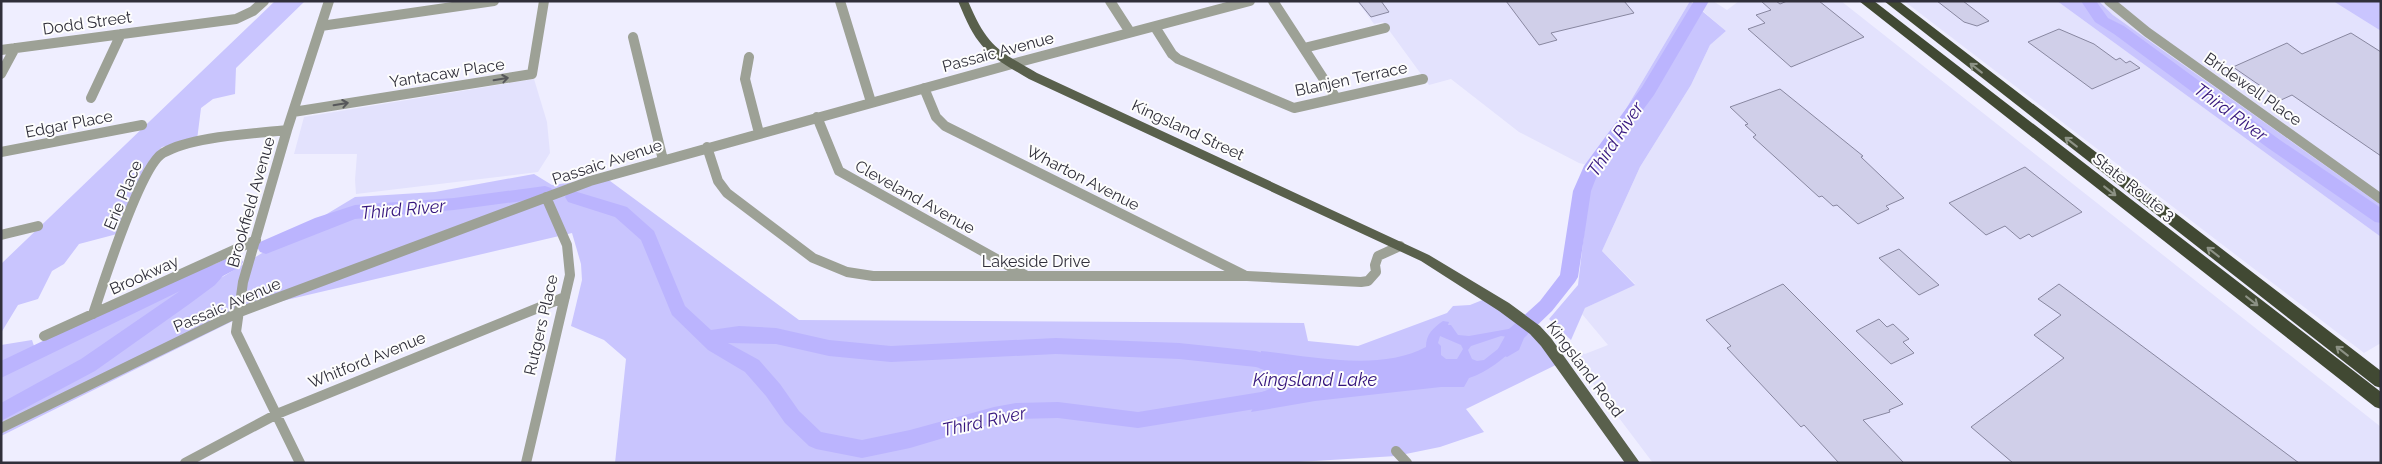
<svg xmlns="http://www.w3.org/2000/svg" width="2382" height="464" font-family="Raleway,sans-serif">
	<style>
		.built { fill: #e3e2fd }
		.green { fill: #c9c5fe }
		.water { fill: #bbb4fe; fill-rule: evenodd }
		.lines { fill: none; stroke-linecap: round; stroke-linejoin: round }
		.river { fill: #bbb4fe; fill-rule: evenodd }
		.building { fill: #d0cfe9; stroke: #8887a0 }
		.minor { stroke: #9da196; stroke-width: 10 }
		.major { fill: #59604c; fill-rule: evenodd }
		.highway { fill: #414933; fill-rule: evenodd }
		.oneway { stroke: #8c9184 }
		.oneway2 { stroke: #56575a }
		.labels { text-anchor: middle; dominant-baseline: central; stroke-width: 4; stroke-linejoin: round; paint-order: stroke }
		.street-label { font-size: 16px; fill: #302f3a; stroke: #fdfdfd }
		.water-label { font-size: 18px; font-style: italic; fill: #34147c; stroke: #fdfdfd }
	</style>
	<rect width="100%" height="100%" fill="#efeeff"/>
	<!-- built -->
	<path class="built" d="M1357,1H1690L1592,166L1579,163L1519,132L1451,79L1429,85L1383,22L1374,24Z
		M1691,1H1713L1727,10L1739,1H1841L2381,427V463H1653L1567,349L1585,354L1608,345L1582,314L1585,308L1635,284L1602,251L1640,167L1691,85L1710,45L1726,31Z
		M1904,1H2057L2381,237V343L2364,353Z
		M2100,1H2333L2381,31V205L2113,15Z
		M534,79L547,122L550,153L538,172L356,194L355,180L357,154H294L304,117Z"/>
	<!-- green -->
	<path class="green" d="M275,1H305L236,68L235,94L213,99L201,108L197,140L162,147L150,160L117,234L79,244L64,264L52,271L38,299L18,305L1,333V264Z
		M1690,1L1726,31L1710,45L1691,85L1640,167L1602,251L1635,285L1585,308L1571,340L1549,319L1578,285L1592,166Z
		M2057,1H2099L2113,15L2381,205V237Z
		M2334,1H2381V31L2333,1Z
		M534,174L552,185L606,178L799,320L1304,323L1308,341L1358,346L1447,313L1453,306L1470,305L1490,297L1522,319L1515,326L1526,335L1535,330L1562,362L1466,409L1484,432L1440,447L1396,456L1282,463H615L626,359L604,340L571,326L582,280L581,264L572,233L265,305L1,436V372L208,271H211L219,279L355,197L435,192Z
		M32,340L36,352L1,370V345Z"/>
	<!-- water -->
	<path class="water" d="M1443,321L1449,322L1448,325H1451L1458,335L1469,336L1514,328L1523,335L1518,340V345C1503,359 1488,372 1469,378L1464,387H1441L1315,401L1251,412L1260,393L1291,380L1259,368L1261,351C1310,356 1380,372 1426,347C1426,334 1433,328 1443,321ZM1440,336L1461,345L1463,349L1457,359H1446L1441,355V346L1438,343ZM1501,336L1508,337V341L1484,360L1477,361L1472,359L1468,350L1471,346Z"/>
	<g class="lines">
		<!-- river -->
		<path class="river" d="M1694,1H1709L1654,95L1600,168L1591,191L1578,277L1575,282L1552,311L1524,338L1519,350L1507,357L1500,354L1498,349L1509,329L1540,301L1560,275L1573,191L1584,166L1642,87Z
			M2081,1H2096L2108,18L2124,26L2280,140L2381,208V223L2375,222L2268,148L2114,34L2095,22Z
			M545,186L551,188L554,192L551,196L545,198L454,210L355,219L266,254L260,252L257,247L260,242L315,218L355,205L454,198Z
			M574,191L627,207L654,231L685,306L711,330L739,326L776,328L829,340L891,346L1056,338L1179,343L1256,351L1289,361L1292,367L1289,373L1282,375L1256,367L1179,359L1056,354L891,362L829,356L776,344L728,343L759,360L780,384L799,411L821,432L862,440L910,430L994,407L1016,403L1058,402L1138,412L1280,389L1287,391L1290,397L1287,403L1280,405L1138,428L1058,418L1016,419L994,423L910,448L862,458L816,449L809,446L785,423L766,396L745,372L708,350L672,315L641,240L615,217L568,202L565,197L568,192Z
			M234,255L240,257L243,262L240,267L223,276L215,285L188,305L95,371L1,421V403L81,359L180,291L1,378V361L185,273L215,264Z"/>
	</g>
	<!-- building -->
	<path class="building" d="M1358,1H1381L1389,12L1371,17Z
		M1506,1H1624L1634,13L1551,33L1557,40L1539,45Z
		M1761,1H1776L1780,4L1787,1H1819L1864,37L1791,67L1748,29L1765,23L1756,15L1771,10Z
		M1937,1H1963L1989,21L1977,26L1964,22Z
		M2059,29L2094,44L2116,60L2120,58L2126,63L2130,61L2140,68L2092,89L2028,42Z
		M2351,33L2381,52V156L2292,95L2281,100L2233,67L2287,43L2302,54Z
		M1780,89L1863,156L1861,157L1904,198L1886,206L1889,209L1858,224L1837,205L1833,206L1822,196L1819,197L1753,137L1756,135L1745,125L1748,124L1730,107Z
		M2025,167L2082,212L2032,237L2029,234L2020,239L2005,226L1986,235L1949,203Z
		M1899,249L1939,285L1919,295L1879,258Z
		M1783,284L1903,404L1889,410L1890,412L1863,420L1904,463H1839L1804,425L1801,427L1727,348L1731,346L1706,320Z
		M2059,284L2299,463H2013L1971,427L2064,358L2034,335L2061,315L2038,299Z
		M1879,319L1887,327L1893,324L1909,339L1903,342L1914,353L1891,364L1856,331Z"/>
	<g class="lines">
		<!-- minor -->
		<path class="minor" d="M840,1L871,102
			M1110,1L1130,32
			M1273,1L1336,98
			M2109,1L2147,32L2381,199
			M321,26L494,1
			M1155,27L1172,54L1178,59L1294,108L1423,79
			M633,37L663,160
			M1304,48L1385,28
			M1,50L236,19L253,11L264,1
			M749,57L745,79L759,133
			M1,74L15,48
			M924,88L936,117L945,126L1244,275
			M91,98L121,34
			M293,112L532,74L544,1
			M817,117L839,171L1027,276
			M707,147L718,181L727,193L813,258L847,272L873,276H1247L1361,282L1368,281L1376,272L1375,265L1378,256L1400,246
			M1,152L142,125
			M1,235L38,226
			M93,314C103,285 140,166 163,153C192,136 253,134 287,130
			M44,336L256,240
			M1,428L237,313L590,181L1012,64L1250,1
			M1396,451L1407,463
			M185,463L277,414L565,297
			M300,463L236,332L243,282L287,130L329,1
			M526,463L570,275L567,245L546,197"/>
		<!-- major -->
		<path class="major" d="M958,1H968C987,46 997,50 1037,73L1429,255L1509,303L1540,326L1551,338L1640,463H1625L1541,346L1530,334L1499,311L1421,261L1029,79C986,54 977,48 958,1Z"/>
		<!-- highway -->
		<path class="highway" d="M1859,1H1874L2381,392V409L2375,407Z
			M1884,1H1899L2381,371V388L2375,386Z"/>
	</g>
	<!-- one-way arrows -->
	<defs><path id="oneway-shaft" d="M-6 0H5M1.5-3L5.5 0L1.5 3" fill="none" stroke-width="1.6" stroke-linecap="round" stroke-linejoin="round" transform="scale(1.25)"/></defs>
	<g class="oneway">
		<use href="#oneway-shaft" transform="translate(1976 68) rotate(-142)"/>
		<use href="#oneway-shaft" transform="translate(2071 142) rotate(-142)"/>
		<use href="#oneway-shaft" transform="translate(2110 191) rotate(38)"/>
		<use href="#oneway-shaft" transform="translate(2213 252) rotate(-142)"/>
		<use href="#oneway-shaft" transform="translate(2252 301) rotate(38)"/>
		<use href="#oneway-shaft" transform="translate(2342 351) rotate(-142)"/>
	</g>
	<g class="oneway2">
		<use href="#oneway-shaft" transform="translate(501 79) rotate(-9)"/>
		<use href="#oneway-shaft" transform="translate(341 104) rotate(-9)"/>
	</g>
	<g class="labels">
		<!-- street labels -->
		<g class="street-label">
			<text transform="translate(87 23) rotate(-8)">Dodd Street</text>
			<text transform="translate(998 52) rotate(-15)">Passaic Avenue</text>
			<text transform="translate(447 73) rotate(-9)">Yantacaw Place</text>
			<text transform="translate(1351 79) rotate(-12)">Blanjen Terrace</text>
			<text transform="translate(2253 89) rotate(35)">Bridewell Place</text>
			<text transform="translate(69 124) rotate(-11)">Edgar Place</text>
			<text transform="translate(1188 130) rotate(25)">Kingsland Street</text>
			<text transform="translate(607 162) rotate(-18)">Passaic Avenue</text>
			<text transform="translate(1083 178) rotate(27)">Wharton Avenue</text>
			<text transform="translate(2134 187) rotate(38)">State Route 3</text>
			<text transform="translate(123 195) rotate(-67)">Erie Place</text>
			<text transform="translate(915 197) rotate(29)">Cleveland Avenue</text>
			<text transform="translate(251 202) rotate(-74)">Brookfield Avenue</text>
			<text x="1036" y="261">Lakeside Drive</text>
			<text transform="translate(144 275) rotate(-24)">Brookway</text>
			<text transform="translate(227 305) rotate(-23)">Passaic Avenue</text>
			<text transform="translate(541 325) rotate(-77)">Rutgers Place</text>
			<text transform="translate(367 360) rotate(-22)">Whitford Avenue</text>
			<text transform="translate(1585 369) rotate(53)">Kingsland Road</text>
		</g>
		<!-- water labels -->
		<g class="water-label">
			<text transform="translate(2231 112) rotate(36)">Third River</text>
			<text transform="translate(1615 139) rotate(-56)">Third River</text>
			<text transform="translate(403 209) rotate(-5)">Third River</text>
			<text x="1315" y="379">Kingsland Lake</text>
			<text transform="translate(984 421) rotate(-12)">Third River</text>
		</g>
	</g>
	<!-- border -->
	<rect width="2382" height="464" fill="none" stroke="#302f3a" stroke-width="5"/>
</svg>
